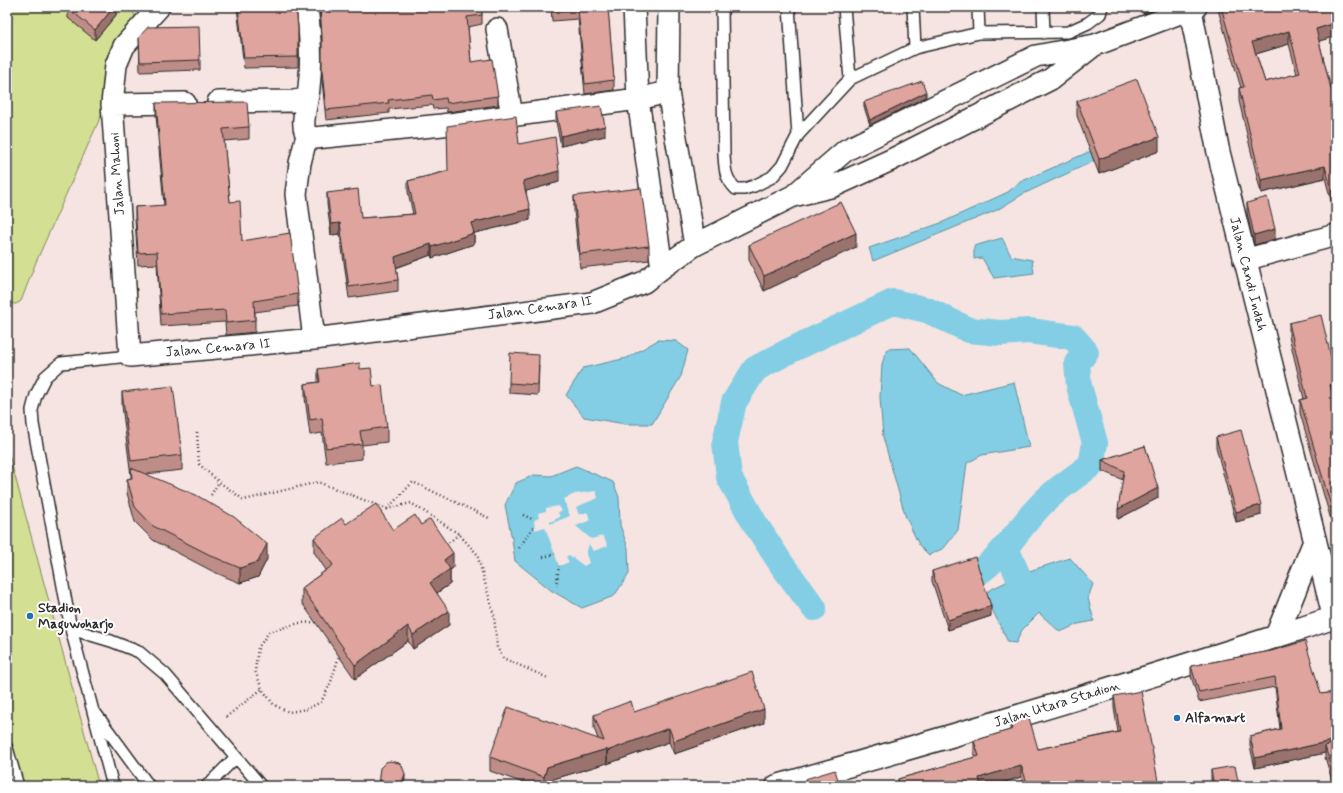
<svg xmlns="http://www.w3.org/2000/svg" width="1343" height="793" font-family="Mynerve,sans-serif">
	<style>
		.green { fill: #d3e093; stroke: #7f865f }
		.water { fill: #83cee4; stroke: #608d9a }
		.pier { fill: #f5e4e2 }
		.lines { fill: none; stroke-linecap: round; stroke-linejoin: round }
		.canal { stroke: #83cee4; stroke-width: 26 }
		.service-casing { stroke: #2b2b2b; stroke-width: 14 }
		.minor-casing { stroke: #2b2b2b; stroke-width: 24 }
		.tertiary-casing { stroke: #2b2b2b; stroke-width: 25 }
		.path { stroke: #2b2b2b; stroke-width: 2.5; stroke-dasharray: 1 3; stroke-linecap: butt }
		.service { stroke: #fff; stroke-width: 11 }
		.minor { stroke: #fff; stroke-width: 21 }
		.tertiary { stroke: #fff; stroke-width: 22 }
		.wall { fill: #bf8d87; stroke: #2b2b2b; fill-rule: evenodd }
		.shaded-wall { fill: #9b736e; stroke: #2b2b2b }
		.building { fill: #dea49d; stroke: #2b2b2b; fill-rule: evenodd }
		.poi-dot { fill: #1f6fb2; stroke: #fff; stroke-width: 1.5 }
		.labels { text-anchor: middle; dominant-baseline: central; stroke-width: 4; stroke-linejoin: round; paint-order: stroke }
		.street-label { font-size: 14px; fill: #2b2b2b; stroke: #fff }
		.poi-label { font-size: 14px; font-weight: bold; fill: #2b2b2b; stroke: #fff; text-anchor: start }
	</style>
	<rect width="100%" height="100%" fill="#f5e4e2"/>
	<filter id="ink" filterUnits="userSpaceOnUse"><feTurbulence type="fractalNoise" baseFrequency=".025" numOctaves="2"/><feDisplacementMap in="SourceGraphic" scale="8" xChannelSelector="R" yChannelSelector="G"/><feConvolveMatrix kernelMatrix="1 2 1 2 8 2 1 2 1" color-interpolation-filters="sRGB"/></filter>
	<g filter="url(#ink)">
		<!-- green -->
		<path class="green" d="M7,7H131L140,28L36,262L21,301L16,304L7,303Z
			M7,447L99,786H7Z"/>
		<!-- water -->
		<path class="water" d="M1091,151L1094,161L1023,194L997,210L873,261L869,248L941,223L1008,192L1020,182Z
			M1002,238L1011,256L1032,260L1034,273L994,278L982,258L974,259V246Z
			M658,340L676,341L688,350L681,376L652,424H625L584,417L566,395L583,368L627,358Z
			M910,348L938,383L961,395L1014,382L1029,447L982,455L967,463L958,530L944,548L929,555L919,545L905,515L883,437L880,397L882,364L887,349Z
			M576,466L613,482L619,497L620,525L628,548L629,574L614,596L582,608L552,591L515,561L512,539L505,505L516,483L534,475L551,476Z
			M1070,558L1093,584L1088,598L1094,621L1078,624L1060,632L1039,613L1022,630L1016,643L1008,642L987,599L988,591L1026,572Z"/>
		<!-- pier -->
		<path class="pier" d="M596,491L598,498L576,507L579,515L587,512L591,520L576,526L591,539L603,536L608,546L593,551L589,544L586,554L589,563L584,566L569,555L566,557L569,562L559,566L545,527L535,530L534,520L539,518L538,513L546,511V508L559,506L562,511L558,512L560,517L550,522V524L570,516L564,499L575,494Z"/>
		<g class="lines">
			<!-- canal -->
			<path class="canal" d="M1006,546L1009,555L1018,576
				M814,608L782,565L754,522L729,477L725,442L734,402L755,369L791,350L893,302L927,310L969,330L1000,333L1029,331L1073,337L1086,352L1077,363L1079,386L1095,443L1091,465C1072,479 1052,492 1036,510C1014,534 997,565 966,580"/>
			<defs>
				<path id="service" d="M722,7L724,155C725,170 725,178 736,189H744L754,186L772,177L782,166L798,135L850,79L915,48L979,33L1068,32L1088,23L1100,14L1102,7
					M789,7L798,135
					M844,7L850,79
					M913,7L915,48
					M978,7L979,33
					M1043,7L1044,33
					M71,629L111,641L139,652L165,674L261,786
					M96,714L149,786
					M7,748L18,786
					M113,786L71,629L33,424L32,410L36,395L45,377L61,363L130,356
					M207,786L236,757"/>
				<path id="minor" d="M159,7L124,46L116,65L112,104L130,356L314,339L592,303L644,282L662,268L695,245L793,196L846,150L1036,56L1095,45L1196,7
					M307,7C310,32 312,63 309,88C308,100 301,121 305,131C307,136 311,137 315,138L442,125L638,99L668,92
					M634,7L638,99L662,268
					M669,7L668,92L695,245
					M497,29L512,116
					M218,102L294,101L307,99
					M112,104L185,103
					M307,135L300,163L296,194L314,339
					M797,195L834,186L891,160L1051,79L1093,46
					M1244,260L1336,235"/>
				<path id="tertiary" d="M1190,7L1218,150L1334,617
					M1276,637L1315,540
					M777,786C964,733 1151,678 1336,617"/>
			</defs>
			<!-- service casing -->
			<use href="#service" class="service-casing"/>
			<!-- minor casing -->
			<use href="#minor" class="minor-casing"/>
			<!-- tertiary casing -->
			<use href="#tertiary" class="tertiary-casing"/>
			<!-- path -->
			<path class="path" d="M197,432L199,464L219,482
				M211,495L219,482L244,500L318,482L387,509L411,503L459,534L477,554L494,615L497,647L503,658L548,678
				M387,509L413,482L489,518
				M523,515L534,520
				M446,545L459,534
				M519,548L535,525
				M543,557L555,554
				M556,586L559,566
				M316,622L299,623L269,632L258,648L255,671L262,689L274,705L289,712L307,709L321,702L331,682L339,656
				M226,717L262,689"/>
			<!-- service -->
			<use href="#service" class="service"/>
			<!-- minor -->
			<use href="#minor" class="minor"/>
			<!-- tertiary -->
			<use href="#tertiary" class="tertiary"/>
		</g>
		<!-- wall -->
		<path class="wall" d="M116,7V15L95,40L68,18V8Z
			M237,7H296L298,28V67L244,68Z
			M319,7H481L482,15V24L468,27L471,62L498,96V105L447,112L446,108L433,109L432,105L389,109V113L326,120L322,81V45Z
			M551,7H610V11H608L614,80V90L585,94L578,19L552,21Z
			M1219,7H1332L1336,23V36L1319,41L1331,89L1336,88V219L1325,178L1261,193L1239,101V88H1241L1219,13ZM1289,44L1297,74L1265,82L1256,54Z
			M139,37L200,60V70L140,72Z
			M926,97L870,125L864,107V102Z
			M1077,101L1159,151L1099,174L1077,116Z
			M156,103L249,127V139L224,141L230,202L242,241L298,294V306L255,312V332L226,335L225,322L161,326L157,264L138,265L135,219V207L164,206L156,115Z
			M556,112L605,136L561,146L556,122Z
			M519,144L559,182L526,191L530,220L474,233V244L432,258L431,255L396,268L398,280V291L349,298L340,234L331,235L327,204V193L361,218L413,214L408,192V181L448,171Z
			M574,196L649,246V260L580,268L574,211Z
			M1247,203L1275,239L1254,245L1247,213Z
			M749,245L856,247L764,291L749,260Z
			M1289,323L1334,397L1336,405V537L1300,413V400L1304,399L1289,336Z
			M539,365L538,395L509,393V383Z
			M318,369H360L373,386L387,427V442L362,445V459L326,463L322,433L310,435L305,398V384L318,382Z
			M122,392L182,455V470L146,474L267,559L258,577L240,583L214,572L153,540L135,522L127,493V479L131,478V476L122,406Z
			M1216,437L1261,515L1236,522L1216,447Z
			M1145,446L1158,498L1118,519L1123,480L1102,471V460Z
			M346,524L393,530L421,525L453,568L450,570V584L437,593L449,625L413,649L408,641L355,679L302,603V588L326,570L314,552V538Z
			M932,571L991,616L948,630L932,581Z
			M1271,651L1321,694L1336,692L1333,784L1325,757V753L1255,768L1250,746V736L1280,729L1275,687L1199,702L1191,676V666Z
			M1114,696L1159,786H1024L1021,777L992,786H891L898,785V779L976,757L974,753V741L1010,730V720L1038,749L1118,732L1114,708Z
			M634,712L764,723L674,754L669,742L607,764V763L547,781L546,786H532L490,771V757L598,739L594,728V715Z
			M1211,770L1239,786H1212L1211,780Z
			M379,776L405,779L403,786H381L379,782Z
			M805,779L840,786H805Z"/>
		<!-- shaded-wall -->
		<path class="shaded-wall" d="M114,7H116V15L95,40V30Z
			M1143,7H1162L1143,14Z
			M1336,23V36L1316,42V29Z
			M1289,31V44L1252,55V42Z
			M926,92V97L870,125V120Z
			M605,126V136L561,146V136Z
			M1159,137V151L1099,174V159Z
			M1325,166V178L1261,193V180Z
			M559,171V182L523,192V181Z
			M530,209V220L471,234V223Z
			M340,223V234L331,235V224Z
			M1275,229V239L1254,245V235Z
			M474,233V244L432,258V247Z
			M856,233V247L764,291V276Z
			M431,244V255L395,268V257Z
			M1336,383V397L1330,398V385Z
			M1158,488V498L1118,519V509Z
			M1261,505V515L1236,522V512Z
			M267,544V559L258,577L240,583V568Z
			M453,553V568L450,570V584L430,597V583L444,560Z
			M991,606V616L948,630V620Z
			M449,611V625L413,649V635Z
			M408,626V641L355,679V665Z
			M764,709V723L674,754V741Z
			M669,728V742L607,764V751Z
			M1336,740V750L1325,746V753L1255,768V758Z
			M607,749V763L547,781L546,786H544V777L547,767Z
			M1021,765V777L992,786H979V778Z
			M1336,773V783L1333,784V774Z
			M405,774V779L403,786H398Z"/>
		<!-- building -->
		<path class="building" d="M69,7H114L95,30L68,8Z
			M238,7H296L298,28V57L244,58Z
			M320,7H481L482,15L467,17L471,62L492,59L498,96L447,103L446,98L433,100L432,95L388,100L389,103L326,110L322,71V37Z
			M552,7H608L614,80L585,84L578,9L552,11Z
			M1221,7H1332L1336,21V23L1316,29L1331,89L1336,88V206L1325,166L1261,180L1239,88L1244,87ZM1289,31L1300,73L1265,82L1252,42Z
			M199,26L200,60L140,62L139,37L148,27Z
			M1137,79L1159,137L1099,159L1077,101Z
			M922,81L926,92L870,120L864,102Z
			M247,102L249,127L223,129L230,202L240,201L242,241L290,233L298,294L254,301L255,320L226,323L225,310L161,314L157,252L138,253L135,207L165,205L156,103Z
			M601,106L605,126L561,136L556,112Z
			M516,116L519,144L555,137L559,171L523,181L530,209L471,223L474,233L432,247L431,244L395,257L398,280L349,287L340,223L331,224L327,193L358,189L361,218L415,214L408,181L448,171L447,126Z
			M641,188L649,246L580,254L574,196Z
			M1267,197L1275,229L1254,235L1247,203Z
			M841,202L856,233L764,276L749,245Z
			M1321,315L1336,378V383L1330,385L1336,405V523L1300,400L1307,398L1289,323Z
			M510,353L539,355L538,385L509,383Z
			M360,363V369L371,368L373,386L382,385L387,427L360,431L362,444L326,448L322,418L310,420L305,384L320,382L318,369Z
			M173,386L182,455L131,461L122,392Z
			M1241,430L1261,505L1236,512L1216,437Z
			M1145,446L1158,488L1118,509L1124,471L1102,460Z
			M131,468L196,495L234,517L267,544L258,562L240,568L214,557L153,526L135,507L127,479L132,478Z
			M376,504L393,530L415,515L421,525L430,519L453,553L444,560L450,569L430,583L449,611L413,635L408,626L355,665L302,588L333,565L314,538L342,518L346,524Z
			M975,557L991,606L948,620L932,571Z
			M1305,641L1321,694L1336,692V740L1255,758L1250,736L1281,729L1275,677L1199,692L1191,666L1271,651Z
			M752,672L764,709L674,741L669,728L607,751V749L547,767L544,777L490,757L508,707L604,741L594,715L631,701L634,712Z
			M1141,691L1159,786H1028L1021,765L979,778L981,786H891L899,784L898,779L979,756L974,741L1013,729L1010,720L1028,714L1038,749L1120,732L1114,696Z
			M1336,743V773L1333,774L1325,746Z
			M390,761L399,763L402,766L405,774L402,782L399,786H386L382,784L379,776L380,768L386,762Z
			M1235,766L1239,786H1214L1211,770Z
			M835,770L840,786H807L805,779Z"/>
	</g>
	<!-- markers -->
	<g class="poi-dot">
		<circle cx="30" cy="616" r="4"/>
		<circle cx="1177" cy="718" r="4"/>
	</g>
	<g class="labels">
		<!-- street labels -->
		<g class="street-label">
			<text transform="translate(117 174) rotate(-94)">Jalan Mahoni</text>
			<text transform="translate(1248 274) rotate(76)">Jalan Candi Indah</text>
			<text transform="translate(540 308) rotate(-8)">Jalan Cemara II</text>
			<text transform="translate(218 348) rotate(-5)">Jalan Cemara II</text>
			<text transform="translate(1057 704) rotate(-17)">Jalan Utara Stadion</text>
		</g>
		<!-- poi labels -->
		<g class="poi-label">
			<text x="38" y="608">Stadion<tspan x="38" dy="16">Maguwoharjo</tspan></text>
			<text x="1185" y="718">Alfamart</text>
		</g>
	</g>
	<!-- margin -->
	<rect width="1343" height="793" fill="none" stroke="#fff" stroke-width="24"/>
	<rect x="12" y="12" width="1319" height="769" fill="none" stroke="#2b2b2b" stroke-width="1.5" filter="url(#ink)"/>
</svg>
